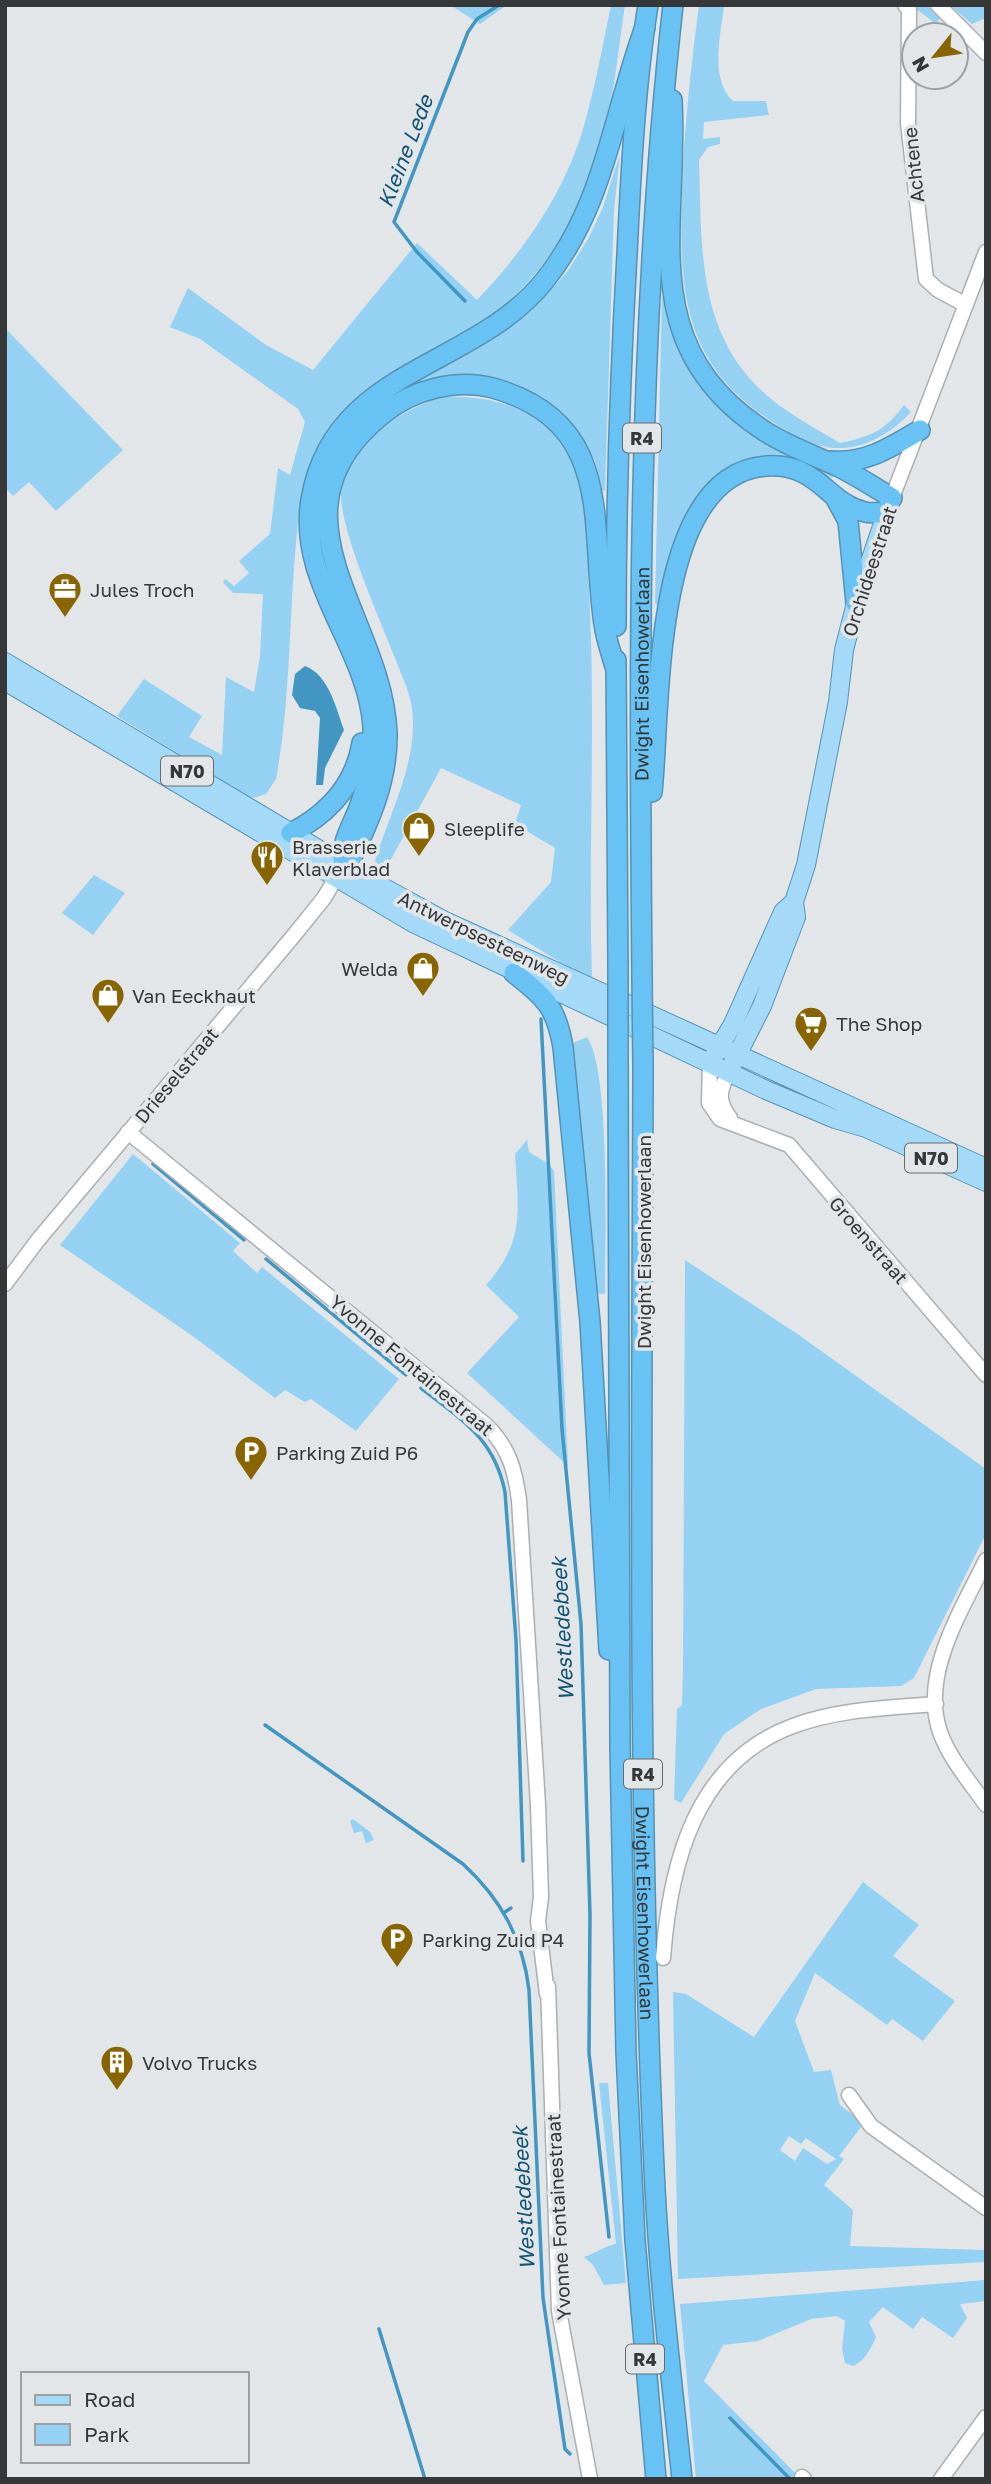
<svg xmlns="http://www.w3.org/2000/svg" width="991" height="2484" font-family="'Golos Text',sans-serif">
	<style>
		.green { fill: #95d1f3; fill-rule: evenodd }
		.water { fill: #4196c2 }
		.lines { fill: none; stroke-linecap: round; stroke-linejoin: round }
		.stream { stroke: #4196c2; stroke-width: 3.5 }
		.minor-casing { stroke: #abafb1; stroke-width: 17 }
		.major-casing { stroke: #5691b2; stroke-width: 20 }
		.highway-casing { stroke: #5691b2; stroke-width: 22 }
		.minor { stroke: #fff; stroke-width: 14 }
		.major { stroke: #a4daf8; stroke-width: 18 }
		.highway { stroke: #68c2f3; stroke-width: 19 }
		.highway-bridge-casing { stroke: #5691b2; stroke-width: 22; stroke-linecap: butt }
		.highway-bridge { stroke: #68c2f3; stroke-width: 19 }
		.labels { text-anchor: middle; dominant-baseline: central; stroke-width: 7; stroke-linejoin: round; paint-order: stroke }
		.shield { fill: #e2e6e8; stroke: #696c6d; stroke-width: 2 }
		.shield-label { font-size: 18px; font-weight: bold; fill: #353738 }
		.street-label { font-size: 19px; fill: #353738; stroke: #e2e6e8 }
		.poi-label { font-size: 19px; fill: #353738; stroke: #e2e6e8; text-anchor: start }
		.water-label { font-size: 21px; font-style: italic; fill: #125473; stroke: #e2e6e8 }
	</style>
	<rect width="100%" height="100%" fill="#e2e6e8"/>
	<!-- green -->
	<path class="green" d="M450,5H507L480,24Z
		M611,5H625C619,45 615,86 606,126C588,204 545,282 477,326C422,362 356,378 322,439C299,479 298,523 294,568C289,637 289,710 276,779L266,794L253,798L245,795L117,716L144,679L202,716L189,737L222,755L226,677L254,692L260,657L263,594L233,593L223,582L225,579L234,586L249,573L239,561L270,534L278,468L290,475L305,422L298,409L200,339L170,327L188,288L266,345L313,370L417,243L477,300C525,250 567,189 585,122C596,83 603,44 611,5Z
		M699,5H724C721,34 709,79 733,101H766L769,115L704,122L703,139L720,137V144L708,147L699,160C702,256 696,349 786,410C803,422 822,432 840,443C870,437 886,430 904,405L911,412C880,445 840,460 798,437C687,378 678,306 682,191C684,128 691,67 699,5Z
		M911,5H927L940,18L936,24Z
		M950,5H986V18L972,24Z
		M620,154L614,210L605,491L602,490L595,461L563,413L559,414L479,378L363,421L349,435L351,425L402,387L473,351L531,311L567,272L588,239L603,207Z
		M665,295L690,366L834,475L832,478C801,461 764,453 731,471L658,605L655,603L662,296Z
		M5,328L123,450L56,511L29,482L13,496L5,488Z
		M440,397C493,394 550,409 574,463C591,502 587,547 589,589C596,720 588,851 592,982L508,930L551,882L555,848L515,824L521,805L441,768L384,872L375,861C390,811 421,757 411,703C408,688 400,672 395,658C380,620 342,534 341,497C341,446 399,412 440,397Z
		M94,875L125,893L93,935L62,913Z
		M587,1037C611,1071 605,1245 605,1294L592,1293L571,1044Z
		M527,1140L529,1152L549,1164L554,1171L568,1466L467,1373L519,1317L486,1285C526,1240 518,1210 515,1154Z
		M133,1154L240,1243L233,1251L257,1273L262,1267L399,1379L356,1431L311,1399L305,1402L285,1390L275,1398L194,1337L60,1245Z
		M685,1260L799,1335L986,1469V1534L914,1678L901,1686L816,1689L761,1709L724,1734L681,1803L674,1799L677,1709L682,1705L683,1668Z
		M353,1819L370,1832L374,1840L366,1843L362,1831L354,1833L350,1821Z
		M863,1882L919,1925L893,1956L955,2001L923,2041L892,2019L887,2025L815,1973L795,2021L814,2072L831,2070L840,2105L864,2123L839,2156L844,2159L824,2185L853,2210L850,2246L986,2250V2262L678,2279L673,1992L686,1994L754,2037ZM789,2136L801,2144L806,2138L836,2159L827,2164L803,2148L795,2161L780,2150Z
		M599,2083H608L626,2283L604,2285L593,2265L584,2257C596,2253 604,2246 616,2244Z
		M986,2280V2301L960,2304L967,2318L953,2338L922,2317L913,2329L883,2307L869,2322L876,2337C871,2348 865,2361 853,2366L845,2363L842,2349L845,2321L837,2316L811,2319L758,2341L723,2345L704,2381L801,2479H696L680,2304Z"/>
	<!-- water -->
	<path class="water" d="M305,666C329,675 336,708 344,730L325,768L323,785H316L320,718L315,711L300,708L292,695L295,674Z"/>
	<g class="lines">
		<!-- stream -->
		<path class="stream" d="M465,301L417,252L394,222L468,32L477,19L499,5
			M541,1019L562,1429L581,1624L590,1915L589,2053L609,2237
			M153,1164L244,1240
			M266,1259L406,1375
			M421,1388C462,1420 494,1438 505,1492L516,1640L523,1861
			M265,1725L463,1864C501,1899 523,1939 529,1990L543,2298L565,2449L570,2454
			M505,1912L511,1908
			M379,2329L425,2479
			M730,2418L790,2479"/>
		<defs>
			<path id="minor" d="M905,5L909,10L908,123L926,279L938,290L966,305
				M938,5L986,53
				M892,498L986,252
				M710,1063L709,1103L720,1119L789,1145L986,1375
				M729,1072C719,1090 717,1101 730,1118
				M128,1132L487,1426C509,1448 515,1470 519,1500L538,1805L541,1897L538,1921L547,1994
				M5,1284L38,1240L295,934L324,898L341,869
				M986,1560C962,1610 920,1674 940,1732C949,1758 970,1782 986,1805
				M663,1958C670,1864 695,1762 793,1726C838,1709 889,1708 936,1704
				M548,1986L559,2311L590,2479
				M849,2095L871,2126L986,2208
				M802,2477L804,2479
				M941,2479L986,2417"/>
			<path id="major" d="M5,662L370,880L443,920L986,1168
				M5,681L413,923L766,1090L835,1119L866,1128L986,1182
				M714,1056L733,1024L783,912L794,902
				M732,1065L762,1006L796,917L794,902L806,865L838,702L844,650L856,603L891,500"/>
			<g id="highway">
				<path d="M672,100C679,228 633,347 766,432C788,446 813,455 837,466C856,475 874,487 892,498"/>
				<path d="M831,461C866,464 891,447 920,430"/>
				<path d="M835,497L848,521L856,603"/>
				<path d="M616,626C616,502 620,378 627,254C631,171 635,87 648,5"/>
				<path d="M616,660L618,967"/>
				<path d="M616,670C612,655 606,640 604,624C589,526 617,423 493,388C456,378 413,390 384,413C257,514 383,617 387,733C388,779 370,819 351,859L344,864C339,841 356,821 362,799C369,776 374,751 373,727C368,647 297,583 311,500C333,367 474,370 545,280C605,205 613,114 645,27"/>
				<path d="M652,792C661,711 650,473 767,466C819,463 827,504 865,512C872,514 880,512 887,512"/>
				<path d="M291,833C328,814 355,785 362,743"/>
				<path d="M514,973C545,998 556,1006 563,1047L590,1322L609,1650"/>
				<path id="s1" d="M642,977C639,652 637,329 673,5"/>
				<path d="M618,1057L620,1745L626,2052L635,2240L656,2479"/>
				<path id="s2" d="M643,1068C642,1441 637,1815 655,2189C660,2286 672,2382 682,2479"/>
			</g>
		</defs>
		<!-- minor casing -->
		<use href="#minor" class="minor-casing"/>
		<!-- major casing -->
		<use href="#major" class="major-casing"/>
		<!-- highway casing -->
		<use href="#highway" class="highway-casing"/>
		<!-- minor -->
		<use href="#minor" class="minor"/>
		<!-- major -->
		<use href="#major" class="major"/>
		<!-- highway -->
		<use href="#highway" class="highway"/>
		<defs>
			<path id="highway-bridge" d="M642,977L643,1068
				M618,1057V967"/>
		</defs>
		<!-- highway-bridge casing -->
		<use href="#highway-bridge" class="highway-bridge-casing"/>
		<!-- highway-bridge -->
		<use href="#highway-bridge" class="highway-bridge"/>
	</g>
	<!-- icons -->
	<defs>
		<symbol id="office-pin" viewBox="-11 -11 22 30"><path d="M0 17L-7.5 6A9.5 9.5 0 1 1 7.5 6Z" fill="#886500" stroke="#e2e6e8"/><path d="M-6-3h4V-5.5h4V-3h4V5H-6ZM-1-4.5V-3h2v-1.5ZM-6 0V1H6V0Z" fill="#fff"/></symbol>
		<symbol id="shop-pin" viewBox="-11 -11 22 30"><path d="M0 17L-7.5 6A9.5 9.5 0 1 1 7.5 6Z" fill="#886500" stroke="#e2e6e8"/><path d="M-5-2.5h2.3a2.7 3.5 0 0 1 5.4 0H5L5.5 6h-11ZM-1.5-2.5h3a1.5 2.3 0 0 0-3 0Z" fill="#fff"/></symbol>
		<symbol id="restaurant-pin" viewBox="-11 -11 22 30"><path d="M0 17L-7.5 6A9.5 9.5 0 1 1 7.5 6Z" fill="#886500" stroke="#e2e6e8"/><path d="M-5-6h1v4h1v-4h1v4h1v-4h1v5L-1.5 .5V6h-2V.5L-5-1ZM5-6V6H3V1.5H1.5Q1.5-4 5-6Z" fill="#fff"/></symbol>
		<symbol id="supermarket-pin" viewBox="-11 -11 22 30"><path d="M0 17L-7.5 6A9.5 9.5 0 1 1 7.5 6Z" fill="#886500" stroke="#e2e6e8"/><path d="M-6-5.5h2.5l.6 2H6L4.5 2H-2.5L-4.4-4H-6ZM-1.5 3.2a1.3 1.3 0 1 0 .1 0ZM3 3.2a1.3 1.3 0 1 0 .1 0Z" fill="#fff"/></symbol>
		<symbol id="parking-pin" viewBox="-11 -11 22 30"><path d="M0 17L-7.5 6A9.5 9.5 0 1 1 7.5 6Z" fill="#886500" stroke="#e2e6e8"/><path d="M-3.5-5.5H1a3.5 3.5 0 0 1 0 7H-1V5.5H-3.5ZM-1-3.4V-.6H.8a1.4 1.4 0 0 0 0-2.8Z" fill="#fff"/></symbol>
		<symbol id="building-pin" viewBox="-11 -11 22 30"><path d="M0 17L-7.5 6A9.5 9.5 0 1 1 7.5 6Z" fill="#886500" stroke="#e2e6e8"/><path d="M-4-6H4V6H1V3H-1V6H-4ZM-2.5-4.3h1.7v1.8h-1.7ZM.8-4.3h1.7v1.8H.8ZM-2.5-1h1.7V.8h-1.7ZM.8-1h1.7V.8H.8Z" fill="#fff"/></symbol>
	</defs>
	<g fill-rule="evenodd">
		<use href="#office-pin" x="46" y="570" width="38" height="52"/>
		<use href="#shop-pin" x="400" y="809" width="38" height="52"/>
		<use href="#restaurant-pin" x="248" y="838" width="38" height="52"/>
		<use href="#shop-pin" x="404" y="949" width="38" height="52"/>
		<use href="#shop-pin" x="89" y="976" width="38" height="52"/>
		<use href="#supermarket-pin" x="792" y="1004" width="38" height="52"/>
		<use href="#parking-pin" x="232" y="1433" width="38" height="52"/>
		<use href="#parking-pin" x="378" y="1920" width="38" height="52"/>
		<use href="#building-pin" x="98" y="2043" width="38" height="52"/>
	</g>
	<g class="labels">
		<!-- shield labels -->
		<g class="shield">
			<rect x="623" y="423.5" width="38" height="29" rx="5"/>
			<rect x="161" y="756.5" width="52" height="29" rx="5"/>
			<rect x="905" y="1143.5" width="52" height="29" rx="5"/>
			<rect x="624" y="1759.5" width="38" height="29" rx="5"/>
			<rect x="626" y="2344.5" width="38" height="29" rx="5"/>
		</g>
		<g class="shield-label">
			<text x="642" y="438">R4</text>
			<text x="187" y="771">N70</text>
			<text x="931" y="1158">N70</text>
			<text x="643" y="1774">R4</text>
			<text x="645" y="2359">R4</text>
		</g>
		<!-- street labels -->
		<g class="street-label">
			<text transform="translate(913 165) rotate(-96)">Achtene</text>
			<text transform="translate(869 571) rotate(-72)">Orchideestraat</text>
			<text stroke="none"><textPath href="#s1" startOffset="303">Dwight Eisenhowerlaan</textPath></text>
			<text transform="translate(484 937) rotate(26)">Antwerpsesteenweg</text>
			<text transform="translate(176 1075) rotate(-50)">Drieselstraat</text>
			<text transform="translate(869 1240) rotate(49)">Groenstraat</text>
			<text transform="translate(643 1242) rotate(-90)">Dwight Eisenhowerlaan</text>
			<text transform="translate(412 1365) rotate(40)">Yvonne Fontainestraat</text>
			<text stroke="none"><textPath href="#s2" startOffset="845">Dwight Eisenhowerlaan</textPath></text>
			<text transform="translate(558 2217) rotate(-93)">Yvonne Fontainestraat</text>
		</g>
		<!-- poi labels -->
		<g class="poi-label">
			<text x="90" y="589">Jules Troch</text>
			<text x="444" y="828">Sleeplife</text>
			<text x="292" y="846">Brasserie<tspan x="292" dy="22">Klaverblad</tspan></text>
			<text x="398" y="968" text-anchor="end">Welda</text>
			<text x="132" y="995">Van Eeckhaut</text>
			<text x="836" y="1023">The Shop</text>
			<text x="276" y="1452">Parking Zuid P6</text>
			<text x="422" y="1939">Parking Zuid P4</text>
			<text x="142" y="2062">Volvo Trucks</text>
		</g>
		<!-- water labels -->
		<g class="water-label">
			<text transform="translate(405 151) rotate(-69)">Kleine Lede</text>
			<text transform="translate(562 1629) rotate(-93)">Westledebeek</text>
			<text transform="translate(523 2198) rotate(-93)">Westledebeek</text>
		</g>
	</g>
	<!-- border -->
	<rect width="991" height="2484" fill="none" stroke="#353738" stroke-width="14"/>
	<!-- legend -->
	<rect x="21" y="2372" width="228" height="91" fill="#e2e6e8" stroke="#9da0a2" stroke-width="2"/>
	<rect x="35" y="2395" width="35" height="10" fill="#a4daf8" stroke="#9da0a2" stroke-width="2"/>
	<text x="84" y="2407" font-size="21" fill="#353738">Road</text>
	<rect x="35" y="2424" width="35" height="21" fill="#95d1f3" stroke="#9da0a2" stroke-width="2"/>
	<text x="84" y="2442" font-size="21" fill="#353738">Park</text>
	<!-- north arrow -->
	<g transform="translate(935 56) rotate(240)"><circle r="33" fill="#e2e6e8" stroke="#9da0a2" stroke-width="2"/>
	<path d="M0-5L12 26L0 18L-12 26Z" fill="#886500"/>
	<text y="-10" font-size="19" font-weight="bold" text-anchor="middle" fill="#353738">N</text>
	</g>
</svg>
